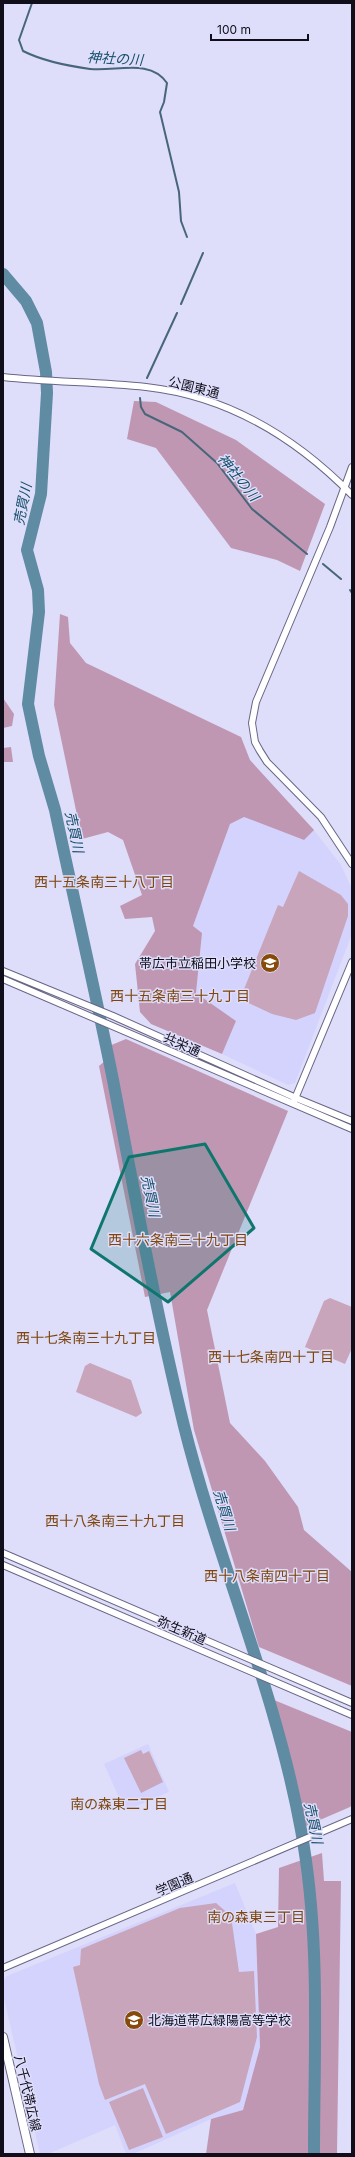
<svg xmlns="http://www.w3.org/2000/svg" width="355" height="2157" font-family="Inter,'Noto Sans JP',sans-serif">
	<style>
		.built { fill: #d4d3fd }
		.green { fill: #c8a5bb }
		.forest { fill: #c097b2 }
		.lines { fill: none; stroke-linecap: round; stroke-linejoin: round }
		.stream { stroke: #47667a; stroke-width: 2 }
		.river { stroke: #5f8ba3; stroke-width: 12 }
		.minor-casing { stroke: #686685; stroke-width: 8 }
		.major-casing { stroke: #686685; stroke-width: 10 }
		.minor { stroke: #fff; stroke-width: 6 }
		.major { stroke: #fff; stroke-width: 8 }
		.marked { fill: #0f766e; fill-opacity: 0.2; stroke: #0f766e; stroke-width: 3; stroke-linejoin: round }
		.labels { text-anchor: middle; dominant-baseline: central; stroke-width: 3; stroke-linejoin: round; paint-order: stroke }
		.street-label { font-size: 13px; fill: #0f0e1a; stroke: #deddfa }
		.poi-label { font-size: 13px; fill: #0f0e1a; stroke: #deddfa; text-anchor: end }
		.water-label { font-size: 14px; font-style: italic; fill: #164f6a; stroke: #deddfa }
		.neighbourhood-label { font-size: 14px; fill: #7e460e; stroke: #deddfa }
	</style>
	<rect width="100%" height="100%" fill="#deddfa"/>
	<!-- built -->
	<path class="built" d="M244,817L304,840L314,830L341,865L352,889V934L295,1083L288,1085L222,1054L236,1021L196,993L202,933L193,926L230,824Z
		M148,1744L169,1792L125,1811L104,1764Z
		M235,1883L256,1934L260,2047L243,2110L211,2119L133,2154H126L115,2125L48,2154H40L3,1994V1982L7,1976Z"/>
	<!-- green -->
	<path class="green" d="M299,871L341,895L348,904V916L315,1013L296,1020L272,1014L240,999L278,905L283,907Z
		M330,1298L352,1307V1348L345,1364L305,1347L324,1301Z
		M90,1363L131,1380L142,1413L136,1417L76,1392L85,1366Z
		M141,1750L143,1754L149,1751L163,1782L141,1793L124,1758Z
		M216,1903L231,1916L239,1972L254,1971L257,2037L240,2102L166,2134L145,2084L105,2100L99,2084L73,1967L80,1965L81,1949L180,1908Z
		M143,2088L163,2137L129,2150L109,2102Z"/>
	<!-- forest -->
	<path class="forest" d="M134,401L156,402L236,440L325,504L300,571L277,560L231,548L156,448L127,439Z
		M60,614L68,617L70,643L86,663L241,737L250,760L314,830L304,840L244,817L230,824L193,926L202,933L196,993L236,1021L222,1054L151,1024L140,1012L135,964L155,931L152,917L125,919L120,906L142,895L123,840L108,832L82,839L54,705Z
		M3,698L14,714L12,726L3,728Z
		M11,747L13,762H3V748Z
		M126,1039L288,1111L207,1310L230,1423L265,1461L298,1507L304,1530L352,1572V1686L259,1647L194,1430L170,1292L145,1297L99,1066L111,1056L109,1046Z
		M274,1700L352,1732V1805L350,1807L306,1826Z
		M322,1853L324,1881H341L337,2154H206L211,2119L243,2110L260,2047L256,1934L278,1927L279,1868Z"/>
	<g class="lines">
		<!-- stream -->
		<path class="stream" d="M32,3L19,40L23,51C43,61 68,66 90,69C116,72 150,58 167,83L164,102L160,112L179,192L181,221L187,237
			M181,304L203,253
			M147,378L177,313
			M140,398L141,407L145,414L182,432L217,463L252,509L307,554
			M323,564L341,579
			M350,590L352,593"/>
		<!-- river -->
		<path class="river" d="M3,274L26,301L37,323L46,372L47,393L41,494L27,550L38,590L39,612L28,704L39,756L55,810C74,900 95,990 113,1080C135,1196 156,1312 184,1426C218,1562 276,1692 301,1830C321,1937 314,2046 314,2154"/>
		<defs>
			<path id="minor" d="M3,377C50,382 98,382 146,387C227,396 295,437 352,495
				M352,467L330,527L256,702L252,723L255,742L260,751L267,762L321,817L352,864
				M3,971L113,1016L296,1098L352,1121
				M3,979L352,1129
				M294,1101L352,962
				M3,1553L352,1703
				M3,1565L352,1715
				M3,1968L352,1819"/>
			<path id="major" d="M3,2037L30,2154"/>
		</defs>
		<!-- minor casing -->
		<use href="#minor" class="minor-casing"/>
		<!-- major casing -->
		<use href="#major" class="major-casing"/>
		<!-- minor -->
		<use href="#minor" class="minor"/>
		<!-- major -->
		<use href="#major" class="major"/>
	</g>
	<!-- marked area -->
	<path class="marked" d="M205,1144L254,1228L168,1302L91,1249L129,1157Z"/>
	<!-- icons -->
	<defs>
		<symbol id="school-disc" viewBox="-11 -11 22 22"><circle r="9.5" fill="#874a08" stroke="#deddfa"/><path d="M0-5L7-2L0 1L-7-2ZM-4 1L0 2.5L4 1V4Q0 6-4 4Z" fill="#fff"/></symbol>
	</defs>
	<g fill-rule="evenodd">
		<use href="#school-disc" x="259" y="952" width="22" height="22"/>
		<use href="#school-disc" x="123" y="2009" width="22" height="22"/>
	</g>
	<g class="labels">
		<!-- street labels -->
		<g class="street-label">
			<text transform="translate(194 387) rotate(14)">公園東通</text>
			<text transform="translate(182 1044) rotate(24)">共栄通</text>
			<text transform="translate(182 1630) rotate(23)">弥生新道</text>
			<text transform="translate(174 1884) rotate(-23)">学園通</text>
			<text transform="translate(28 2093) rotate(77)">八千代帯広線</text>
		</g>
		<!-- poi labels -->
		<g class="poi-label">
			<text x="256" y="963">帯広市立稲田小学校</text>
			<text x="148" y="2020" text-anchor="start">北海道帯広緑陽高等学校</text>
		</g>
		<!-- water labels -->
		<g class="water-label">
			<text transform="translate(115 58) rotate(3)">神社の川</text>
			<text transform="translate(239 477) rotate(51)">神社の川</text>
			<text transform="translate(22 504) rotate(-79)">売買川</text>
			<text transform="translate(75 832) rotate(78)">売買川</text>
			<text transform="translate(151 1196) rotate(78)">売買川</text>
			<text transform="translate(225 1510) rotate(73)">売買川</text>
			<text transform="translate(314 1823) rotate(78)">売買川</text>
		</g>
		<!-- neighbourhood labels -->
		<g class="neighbourhood-label">
			<text x="104" y="881">西十五条南三十八丁目</text>
			<text x="180" y="995">西十五条南三十九丁目</text>
			<text x="178" y="1239">西十六条南三十九丁目</text>
			<text x="86" y="1337">西十七条南三十九丁目</text>
			<text x="271" y="1356">西十七条南四十丁目</text>
			<text x="115" y="1520">西十八条南三十九丁目</text>
			<text x="267" y="1575">西十八条南四十丁目</text>
			<text x="119" y="1803">南の森東二丁目</text>
			<text x="256" y="1916">南の森東三丁目</text>
		</g>
	</g>
	<!-- border -->
	<rect width="355" height="2157" fill="none" stroke="#0f0e1a" stroke-width="8"/>
	<!-- scale -->
	<path d="M211 34v6h97v-6" fill="none" stroke="#0f0e1a" stroke-width="2"/>
	<text x="217" y="34" font-size="12" fill="#0f0e1a" stroke="#deddfa" stroke-width="3" paint-order="stroke">100 m</text>
</svg>
